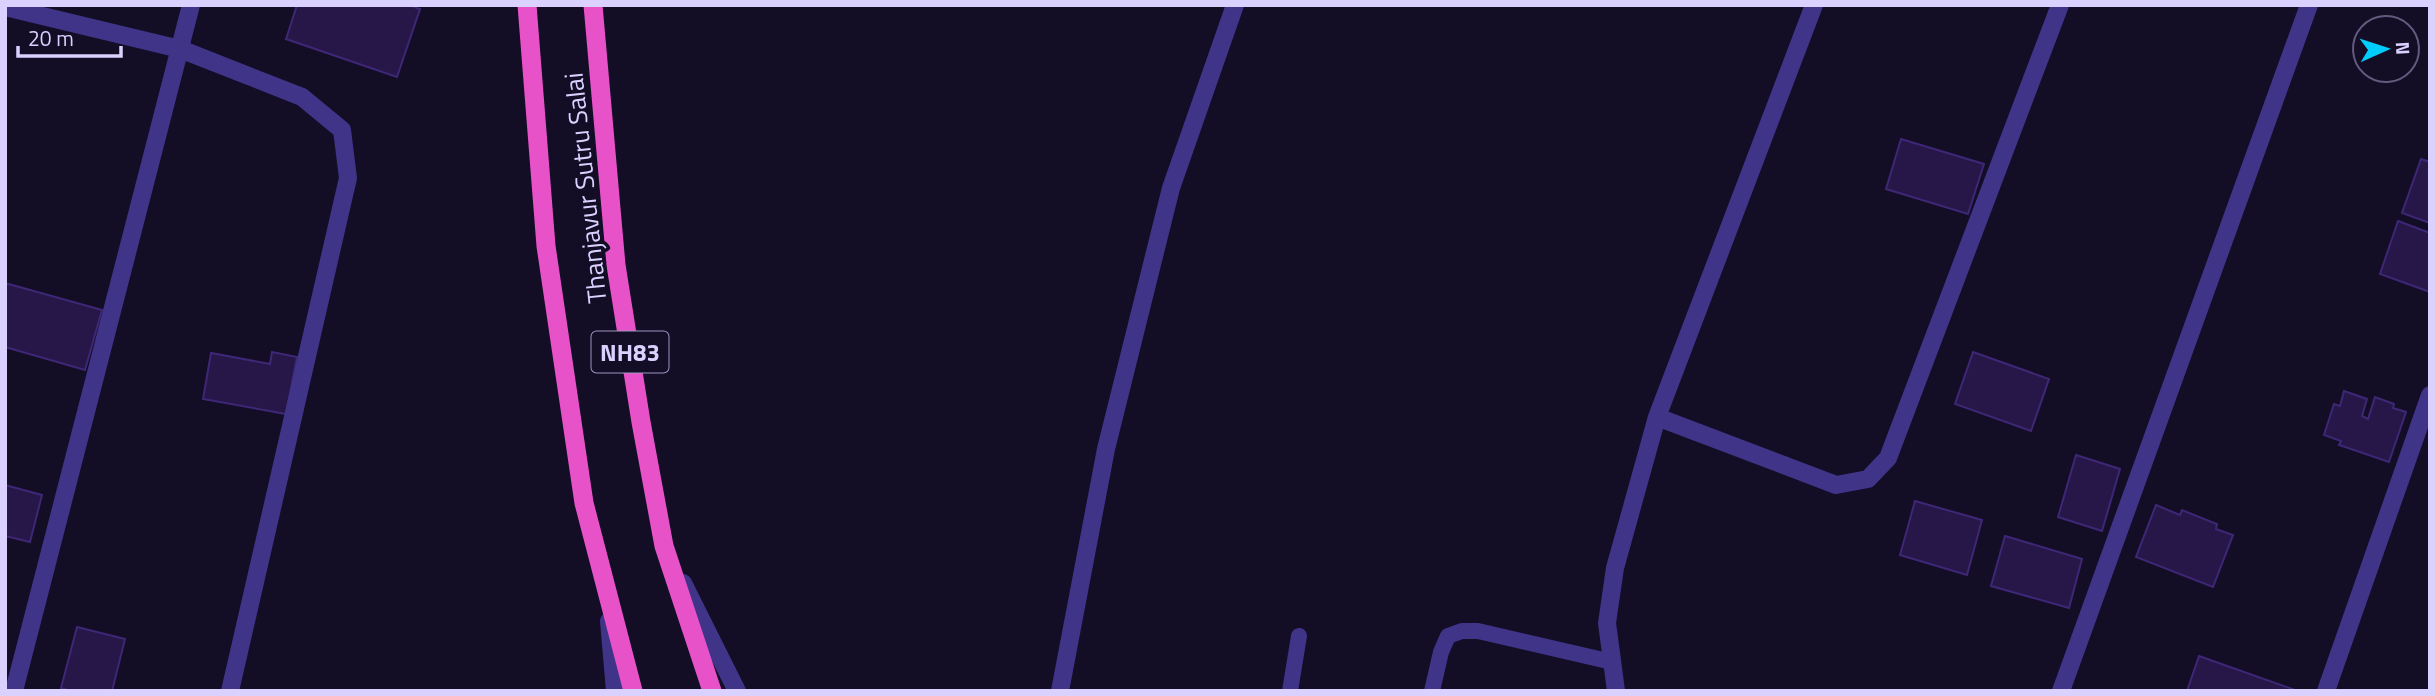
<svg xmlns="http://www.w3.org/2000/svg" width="2435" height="696" font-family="'Titillium Web',sans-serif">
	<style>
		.building { fill: #261748; stroke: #3e2776; stroke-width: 2 }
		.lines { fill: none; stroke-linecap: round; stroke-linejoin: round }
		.service { stroke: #3f3488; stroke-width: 16 }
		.minor { stroke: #3f3488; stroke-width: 18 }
		.tertiary { stroke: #3f3488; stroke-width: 18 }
		.trunk { stroke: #e852c8; stroke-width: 19 }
		.labels { text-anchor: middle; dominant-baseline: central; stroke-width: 7; stroke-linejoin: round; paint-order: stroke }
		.shield { fill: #130d26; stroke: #9f96be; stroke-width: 2 }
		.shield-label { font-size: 24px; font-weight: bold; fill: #dbd1ff }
		.street-label { font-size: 26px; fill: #dbd1ff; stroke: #130d26 }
	</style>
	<rect width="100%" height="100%" fill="#130d26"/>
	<!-- building -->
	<path class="building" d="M297,5H409L420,9L397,77L286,39Z
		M1901,139L1984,164L1968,214L1886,189Z
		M2421,159L2430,162V223L2402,213Z
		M2398,221L2430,233V292L2380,274Z
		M5,283L102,310L85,370L5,347Z
		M272,352L297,357L286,414L203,399L211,353L270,364Z
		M1973,352L2049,379L2031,431L1955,404Z
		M2344,391L2367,399L2362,416L2368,419L2375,397L2394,404L2393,408L2406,412L2389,462L2339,445L2341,441L2324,435L2334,404L2340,406Z
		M2076,455L2120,469L2102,531L2058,517Z
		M5,485L42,495L30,542L5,536Z
		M1915,501L1982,520L1967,575L1900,555Z
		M2156,505L2180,515L2182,510L2217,524L2216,529L2233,535L2213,587L2136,557Z
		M2005,536L2082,559L2069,608L1991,586Z
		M77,627L125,639L112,691H72L61,688Z
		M2199,656L2298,691H2187Z"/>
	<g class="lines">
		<!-- service -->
		<path class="service" d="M1290,691L1299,636
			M1432,691L1441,652L1448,636L1462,631H1478L1612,662"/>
		<!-- minor -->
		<path class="minor" d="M5,7L180,49L302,97L342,130L348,178L230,691
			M1657,417L1836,485L1868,479L1888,458L2060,5
			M14,691L191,5
			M1060,691L1106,449L1171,188L1235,5
			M1616,691L1607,623L1615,568L1657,417L1814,5
			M2061,691L2309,5
			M2326,691L2430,395"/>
		<!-- tertiary -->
		<path class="tertiary" d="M683,583L737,691
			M609,621L615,691"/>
		<!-- trunk -->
		<path class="trunk" d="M527,5L546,246L584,503L633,691
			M593,5L616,265L641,422L664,546L712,691"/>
	</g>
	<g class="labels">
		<!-- shield labels -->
		<rect class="shield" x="591.5" y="331.5" width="77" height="41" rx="5"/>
		<g class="shield-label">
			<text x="630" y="352">NH83</text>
		</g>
		<!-- street labels -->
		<g class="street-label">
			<text transform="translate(585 188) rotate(-96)">Thanjavur Sutru Salai</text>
		</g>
	</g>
	<!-- border -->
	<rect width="2435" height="696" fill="none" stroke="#dbd1ff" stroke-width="14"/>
	<!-- north arrow -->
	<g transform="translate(2386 49) rotate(87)"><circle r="33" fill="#130d26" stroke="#635b7d" stroke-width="2"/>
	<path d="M0-5L12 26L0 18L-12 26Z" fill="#00cdfc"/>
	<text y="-10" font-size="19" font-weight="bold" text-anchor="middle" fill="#dbd1ff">N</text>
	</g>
	<!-- scale -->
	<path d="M18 46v10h103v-10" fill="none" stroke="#dbd1ff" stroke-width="3.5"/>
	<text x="28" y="46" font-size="21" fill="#dbd1ff" stroke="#130d26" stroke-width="5" paint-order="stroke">20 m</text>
</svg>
